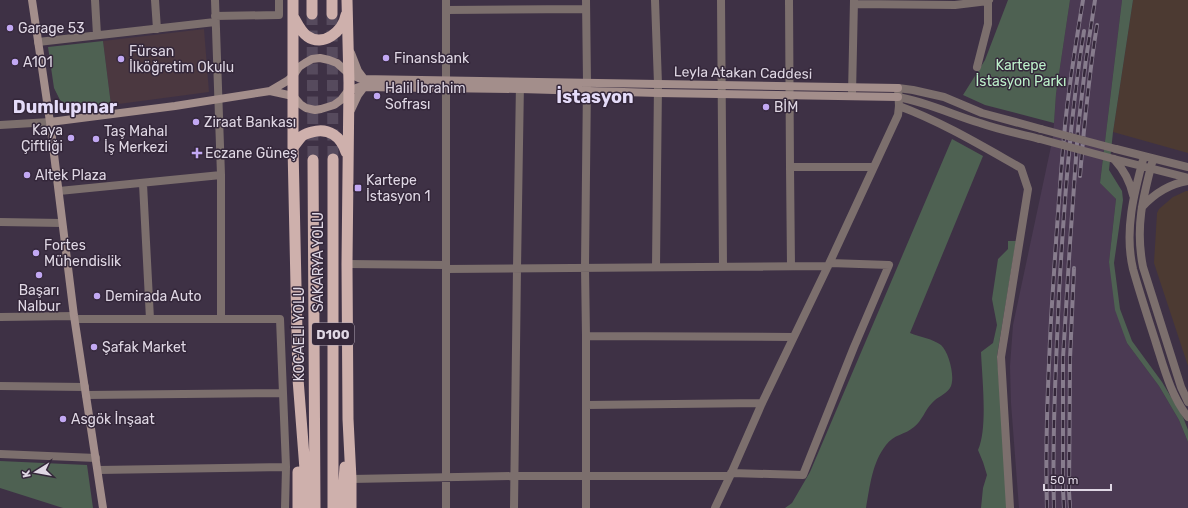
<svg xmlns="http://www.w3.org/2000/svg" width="1188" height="508" font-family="Rubik,sans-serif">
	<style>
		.built { fill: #4b3a53 }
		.industrial { fill: #4c3a32 }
		.education { fill: #4b3840 }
		.green { fill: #4e6152 }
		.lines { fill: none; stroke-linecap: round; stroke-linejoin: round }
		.trunk-tunnel { stroke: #564a5d; stroke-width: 11; stroke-dasharray: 11 5.5; stroke-linecap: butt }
		.minor { stroke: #7c6f6d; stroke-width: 8 }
		.tertiary { stroke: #7c6f6d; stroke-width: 8 }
		.secondary { stroke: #a38e8b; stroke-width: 8 }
		.trunk { stroke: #ceb0ac; stroke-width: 11 }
		.rail-casing { stroke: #877c8d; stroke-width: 4 }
		.rail { stroke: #34273a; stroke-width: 2.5; stroke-dasharray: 8; stroke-linecap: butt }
		.tertiary-bridge { stroke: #7c6f6d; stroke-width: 8 }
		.poi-dot { fill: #c2a8f3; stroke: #34273a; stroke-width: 1.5 }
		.labels { text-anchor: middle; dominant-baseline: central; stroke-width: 3; stroke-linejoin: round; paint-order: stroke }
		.shield { fill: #34273a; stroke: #aca2b1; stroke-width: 1 }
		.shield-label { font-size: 13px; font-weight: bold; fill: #dfd7e4 }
		.poi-label { font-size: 14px; fill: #dfd7e4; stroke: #34273a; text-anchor: start }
		.park-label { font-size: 14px; fill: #bcf0c9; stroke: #34273a }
		.street-label { font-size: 14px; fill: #dfd7e4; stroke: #34273a }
		.district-label { font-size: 18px; font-weight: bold; fill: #e5dcf9; stroke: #34273a }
	</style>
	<rect width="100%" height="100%" fill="#3e3145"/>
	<!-- built -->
	<path class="built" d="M1070,0H1122L1100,183L1116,199L1109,262L1127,343L1159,386L1179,420L1188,442V508H1019L1011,403L1010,366L1013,325L1053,137L1056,94Z"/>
	<!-- industrial -->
	<path class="industrial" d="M1133,0H1188V153L1113,132Z
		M1186,191H1188V366L1154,263L1157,213L1159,209L1173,197Z"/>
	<!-- education -->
	<path class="education" d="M204,29L209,92L111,105L103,41Z"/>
	<!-- green -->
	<path class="green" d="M1008,0H1070L1056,94L1054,123L985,105L963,95L985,60Z
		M1122,0H1133L1113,132L1109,170L1122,191L1123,200L1114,263L1120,309L1132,341L1162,382L1183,417L1188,430V442L1179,420L1159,386L1127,343L1115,310L1109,262L1116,199L1100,183Z
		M103,41L111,105L72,110L60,100L54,88L48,47Z
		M952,139L983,156L910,333C920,337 933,339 941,345C949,352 956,379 950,388C945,395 937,397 932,403C925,410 922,421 914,427C905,435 894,434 886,445C872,463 870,486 866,508H785L792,503L810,472Z
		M1008,241H1016L997,356L1009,508H981L983,488L987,475L983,462L978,450C988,428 982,378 981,352L993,343L997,325L992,299L998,259L1008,249Z
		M0,461L87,465L93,508H63L0,488Z"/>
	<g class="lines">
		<!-- trunk-tunnel -->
		<path class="trunk-tunnel" d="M312,14L313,160
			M332,14L333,159"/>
		<!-- minor -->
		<path class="minor" d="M95,0L97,35
			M155,0L157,29
			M215,0L221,175V319
			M655,0L658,84L656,267
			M721,0L723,266
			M789,0L790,167L791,266
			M854,4L955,5L988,1V0
			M446,10L586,9
			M215,16L279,15V0
			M38,42L215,22
			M977,67L988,24V1L989,0
			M852,94L854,0
			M899,106C942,122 982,146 1021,168L1028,189L1001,357L1010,508
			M790,167H873
			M143,184L150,319
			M59,191L221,175
			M0,222L62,223
			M347,264L446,265
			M446,269L828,266
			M0,317L74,316
			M75,319H280L286,467L285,508
			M586,336L793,337
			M0,386L85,387
			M86,395L283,393
			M586,405L762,403
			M0,454L96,458
			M98,470L286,467
			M731,473L803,475L854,347L889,265L830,263
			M351,479L515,476H730
			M446,508V0
			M514,508L517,268L520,83
			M586,508V336L585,267L587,82L586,0
			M715,508L730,476L762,403L828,266L898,115L899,106L898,88"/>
		<!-- tertiary -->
		<path class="tertiary" d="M898,88L913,90L944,97L982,113L1041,129
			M898,97C927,102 953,115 980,123C1000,130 1020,134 1040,139
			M0,125L50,122
			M1116,149L1188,167
			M1144,156C1134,193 1124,231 1133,269C1140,294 1148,318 1156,343C1164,368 1171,396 1188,417
			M1114,159L1188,178
			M1114,159C1124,170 1130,181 1133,195
			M1153,159C1143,197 1135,227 1143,267L1181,387L1188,402
			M1142,207C1155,193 1169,184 1188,181"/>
		<!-- secondary -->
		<path class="secondary" d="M32,0L50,122L74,316L103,508
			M351,53L358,71L364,79
			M270,91L293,96L300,104L306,108L315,110L321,109L334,105L341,100L348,91L359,87L520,89L658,93L898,97
			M351,110L358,95L364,87
			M50,122L175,106L270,91L287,81L293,76L299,67L305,63L312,59L320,58L329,60L337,63L348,73L361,79L898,88"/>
		<!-- trunk -->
		<path class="trunk" d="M293,0V147L298,379L308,508
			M312,0V14
			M332,0V14
			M347,0L349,83L347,264L348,419L351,479V508
			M294,18C298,25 301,32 307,36C323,48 343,31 346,15
			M293,147C296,144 298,140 301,137C304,134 309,133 312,132C329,127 341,137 346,152
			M333,159V508
			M313,160L315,508
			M298,472V508
			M342,508L345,467"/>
		<defs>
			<path id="rail" d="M1080,176C1084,126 1089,75 1097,25
				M1047,508C1045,446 1048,382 1051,320C1055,255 1059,191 1065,126C1069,84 1076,42 1083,0
				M1054,508C1052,437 1056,365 1059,293C1064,206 1070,118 1084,31
				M1064,508L1063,489V358L1070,243L1078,129L1086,59L1095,0
				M1070,508L1069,491L1070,359L1074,268"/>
		</defs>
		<!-- rail casing -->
		<use href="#rail" class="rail-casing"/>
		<!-- rail -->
		<use href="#rail" class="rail"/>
		<!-- tertiary-bridge -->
		<path class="tertiary-bridge" d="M1041,129L1116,149
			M1040,139L1114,159"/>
	</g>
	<!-- markers -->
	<g class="poi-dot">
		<circle cx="10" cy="28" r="4"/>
		<circle cx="386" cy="58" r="4"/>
		<circle cx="121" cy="59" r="4"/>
		<circle cx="15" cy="62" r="4"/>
		<circle cx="377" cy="96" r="4"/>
		<circle cx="766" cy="107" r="4"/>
		<circle cx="196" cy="122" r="4"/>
		<circle cx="71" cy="138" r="4"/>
		<circle cx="96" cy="139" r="4"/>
		<path d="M195 147h4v4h4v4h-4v4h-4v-4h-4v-4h4z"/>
		<circle cx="27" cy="175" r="4"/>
		<rect x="354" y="184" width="8" height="8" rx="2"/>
		<circle cx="36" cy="253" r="4"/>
		<circle cx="39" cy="275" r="4"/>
		<circle cx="97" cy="296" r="4"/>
		<circle cx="94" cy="347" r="4"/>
		<circle cx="63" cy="419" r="4"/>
	</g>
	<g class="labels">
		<!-- shield labels -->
		<rect class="shield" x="312" y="323" width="42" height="22" rx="3"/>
		<g class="shield-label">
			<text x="333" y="334">D100</text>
		</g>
		<!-- poi labels -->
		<g class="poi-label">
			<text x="18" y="28">Garage 53</text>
			<text x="129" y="51">Fürsan<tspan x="129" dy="16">İlköğretim Okulu</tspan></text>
			<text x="394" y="58">Finansbank</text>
			<text x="23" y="62">A101</text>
			<text x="385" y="88">Halil İbrahim<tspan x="385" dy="16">Sofrası</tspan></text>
			<text x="774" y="107">BİM</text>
			<text x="204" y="122">Ziraat Bankası</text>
			<text x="63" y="130" text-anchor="end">Kaya<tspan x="63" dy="16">Çiftliği</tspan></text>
			<text x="104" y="131">Taş Mahal<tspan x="104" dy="16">İş Merkezi</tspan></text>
			<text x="205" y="153">Eczane Güneş</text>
			<text x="35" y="175">Altek Plaza</text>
			<text x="366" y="180">Kartepe<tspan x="366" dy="16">İstasyon 1</tspan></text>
			<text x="44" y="245">Fortes<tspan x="44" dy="16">Mühendislik</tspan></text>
			<text x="39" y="290" text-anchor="middle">Başarı<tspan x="39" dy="16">Nalbur</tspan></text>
			<text x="105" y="296">Demirada Auto</text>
			<text x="102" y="347">Şafak Market</text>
			<text x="71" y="419">Asgök İnşaat</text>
		</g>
		<!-- park labels -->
		<g class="park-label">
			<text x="1021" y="65">Kartepe<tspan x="1021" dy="16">İstasyon Parkı</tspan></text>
		</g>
		<!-- street labels -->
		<g class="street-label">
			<text transform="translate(743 73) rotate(1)">Leyla Atakan Caddesi</text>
			<text transform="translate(318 262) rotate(-90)">SAKARYA YOLU</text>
			<text transform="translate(299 334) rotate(-90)">KOCAELİ YOLU</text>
		</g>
		<!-- district labels -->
		<g class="district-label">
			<text x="595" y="97">İstasyon</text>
			<text x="65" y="107">Dumlupınar</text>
		</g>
	</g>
	<!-- north arrow -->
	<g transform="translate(36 472) rotate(259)" stroke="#34273a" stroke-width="3" paint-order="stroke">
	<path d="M0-3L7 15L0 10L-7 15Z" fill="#dfd7e4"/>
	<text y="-6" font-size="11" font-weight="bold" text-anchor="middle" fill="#dfd7e4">K</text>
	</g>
	<!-- scale -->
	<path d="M1044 484v6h67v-6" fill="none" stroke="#dfd7e4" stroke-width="2"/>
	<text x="1050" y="484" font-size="12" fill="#dfd7e4" stroke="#34273a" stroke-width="3" paint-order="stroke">50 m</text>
</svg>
